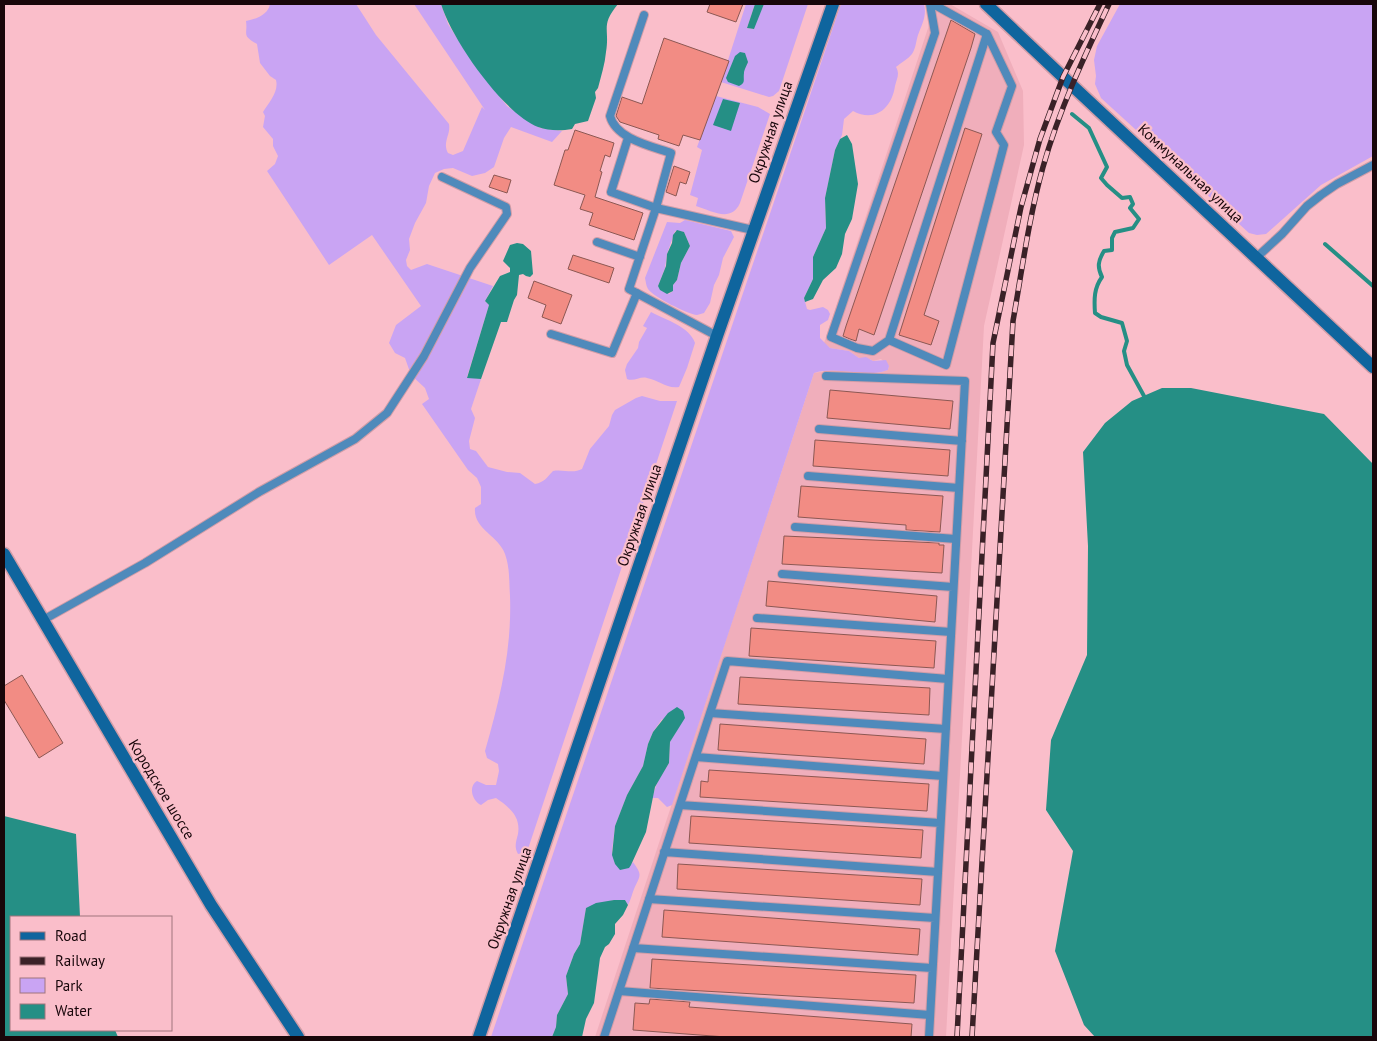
<svg xmlns="http://www.w3.org/2000/svg" width="1377" height="1041" font-family="'PT Sans',sans-serif">
	<style>
		.built { fill: #f0aebb }
		.green { fill: #c9a4f3; fill-rule: evenodd }
		.water { fill: #258f85 }
		.lines { fill: none; stroke-linecap: round; stroke-linejoin: round }
		.stream { stroke: #258f85; stroke-width: 4 }
		.building { fill: #f28c84; stroke: #8c5853 }
		.service-casing { stroke: #d19da7; stroke-width: 10 }
		.secondary-casing { stroke: #d19da7; stroke-width: 15 }
		.service { stroke: #4f8abb; stroke-width: 8 }
		.secondary { stroke: #0f659e; stroke-width: 12 }
		.rail-casing { stroke: #3a2127; stroke-width: 5.5 }
		.rail { stroke: #fabeca; stroke-width: 4; stroke-dasharray: 11; stroke-linecap: butt }
		.labels { text-anchor: middle; dominant-baseline: central; stroke-width: 4.5; stroke-linejoin: round; paint-order: stroke }
		.street-label { font-size: 15px; fill: #18060a; stroke: #fabeca }
	</style>
	<rect width="100%" height="100%" fill="#fabeca"/>
	<!-- built -->
	<path class="built" d="M936,4H950L998,32L1023,91L1024,145L984,326L946,1037H595L814,373L832,370L875,374L888,370L889,366L881,359L873,361L870,359L859,358L849,351L830,348L824,343Z"/>
	<!-- green -->
	<path class="green" d="M270,4H356L376,35L449,124C451,135 442,142 448,153L453,155L463,151L482,107L485,110L414,4H441L448,24L471,60L507,106L540,128L562,131L552,142L511,127L504,138L494,167L485,173L472,176L453,168L444,169L435,173L429,186L426,203L415,223L409,239L410,250L406,260L407,266L411,270L427,264L493,286L485,301L489,305L467,377L481,379L471,409L475,418L469,441L470,449L476,451L488,467L507,472L520,473L535,484C545,482 546,478 553,471C563,469 573,474 582,469L590,449L609,426L612,415L615,410L636,398L642,396L660,401H677L527,852L518,854C514,847 516,842 518,834C521,816 509,807 496,798L488,800L481,805C472,801 468,786 477,781L486,785H496L499,771L498,764L487,758L485,751C500,699 512,650 510,596C509,582 510,568 505,554C499,536 473,529 475,508L481,504V487L477,478L468,470L422,404L429,399L425,388L411,375L405,358L395,353L389,343L396,325L421,306L372,235L329,265L267,171L275,164L278,156L273,146V139L263,127L265,116L263,112C269,102 279,92 276,80L270,76L260,63L257,44C241,35 248,35 246,21C256,19 268,15 270,4Z
		M746,4H755L747,28L753,29L764,4H808L779,91L773,96L769,97L721,82Z
		M841,4H924C927,16 922,24 918,35C916,41 916,48 912,54C908,59 902,62 896,67C900,74 897,78 895,86C892,108 875,123 853,111L844,119L842,135L835,150L825,198L826,228L813,257V279L804,298L807,309L810,310L823,307L828,310L830,314L828,320L820,325V338L830,348L849,351L859,358L866,357L873,361L886,360L889,366L888,370C865,379 838,365 814,373L672,805L667,807L658,798H652L657,783L669,763L670,742L676,732L662,719L653,732L648,744L643,766L627,795L615,826L612,851L615,864L631,865L633,862C642,875 641,874 634,889C632,894 631,899 628,905L625,900H614L586,908L580,944L574,954L566,976L568,994L557,1015L556,1027L552,1037H491Z
		M1120,4H1373V156L1321,185L1266,234L1257,235L1249,233L1101,98L1095,84L1096,76L1094,60L1097,46Z
		M716,96L758,107L770,114L740,203C731,223 712,211 696,206L698,198L690,195L702,150L697,147Z
		M685,220L731,231L734,237L723,258L719,275L714,285L710,303L704,313L697,315C688,314 653,297 648,289C646,286 646,282 645,278L667,222L680,223ZM675,231L684,232L690,246L681,263L677,280L673,285V291L669,294L658,286L665,268L667,254Z
		M651,312C666,320 690,327 695,343L687,368L679,387C666,389 659,380 647,378C640,376 634,382 627,379L625,370L627,364L638,348L639,342L647,328L643,326Z"/>
	<!-- water -->
	<path class="water" d="M441,4H618C600,26 610,28 606,52C605,64 601,76 598,88L595,92L596,98L588,121L575,124L572,129C561,131 549,131 538,127C503,113 452,40 441,4Z
		M755,4H764L754,29L747,28Z
		M740,52L745,53L748,62C747,65 744,70 744,73C743,80 746,83 739,86L728,82L726,78L735,56Z
		M723,99L740,103L731,131L713,125Z
		M847,135L852,144L858,184L852,219L845,234L842,254L836,268L823,280L813,299L805,302L804,298L813,279V257L826,228L825,198L835,150L840,139Z
		M677,230L684,232L690,246L681,263L677,280L673,285V291L667,294L660,290L658,286L666,266L667,254L672,243L673,235Z
		M517,243L523,244L531,251L533,274L530,277L526,276L523,274L519,275L517,295L514,300L507,322H501L481,379L467,378L489,305L485,301L500,276L510,272V268L503,261L510,245Z
		M1162,388H1191L1324,414L1373,464V1037H1095L1084,1025L1055,951L1073,851L1046,810L1051,740L1087,655L1088,546L1083,452L1105,423L1132,401Z
		M677,707L683,711L685,718L670,742L669,763L655,787L646,832L631,865L629,868L620,870L615,864L612,855L615,826L627,795L643,766L648,744L653,732L668,713Z
		M4,816L76,834L80,917H11V1030H115L118,1037H4Z
		M614,900H625L628,905L623,915L615,924V934L609,944L605,947L600,958L594,1003L586,1019L582,1037H552L556,1027L557,1015L568,994L566,976L574,954L580,944L586,908L596,903Z"/>
	<g class="lines">
		<!-- stream -->
		<path class="stream" d="M1072,114L1089,128L1107,167L1101,178L1107,185L1122,198L1130,197L1133,204L1130,208L1139,219L1133,228L1115,232L1112,238V250L1104,251C1098,261 1097,267 1102,277C1094,288 1094,299 1095,313L1101,317L1122,323L1127,341L1124,351L1127,365L1144,396
			M1325,244L1373,286"/>
	</g>
	<!-- building -->
	<path class="building" d="M710,4H743L736,22L707,12Z
		M951,20L975,34L971,48L874,335L859,329L856,341L850,339L843,336L846,326Z
		M664,38L729,61L700,140L683,135L679,146L658,139L659,135L620,122L616,116L622,97L642,104Z
		M965,128L982,134L924,315L939,321L931,345L899,335Z
		M575,130L614,143L610,157L605,155L600,171L602,172L595,197L643,213L634,240L589,225L593,213L580,209L585,195L554,185L565,150H568Z
		M674,166L690,172L686,184L680,182L676,196L666,192Z
		M494,175L511,180L507,193L489,187Z
		M573,255L614,268L609,283L568,269Z
		M534,281L572,295L561,324L542,317L546,305L528,298Z
		M830,390L953,401L950,429L827,418Z
		M815,440L950,450L948,476L813,466Z
		M801,486L943,496L940,532L906,530V525L798,517Z
		M784,536L939,543V545H944L942,573L782,564Z
		M768,581L937,596L935,622L766,606Z
		M751,628L936,641L934,668L749,656Z
		M22,675L63,743L39,758L4,700V686Z
		M740,677L930,688L929,715L738,704Z
		M720,724L926,739L924,764L718,750Z
		M709,770L929,784L927,811L700,797L701,781L708,782Z
		M691,816L923,830L921,858L689,843Z
		M678,864L922,879L920,905L677,889Z
		M664,910L920,929L918,955L662,937Z
		M652,959L916,975L914,1003L650,988Z
		M650,999L690,1002L689,1007L912,1024L911,1037H726L633,1030L635,1003L649,1004Z"/>
	<g class="lines">
		<defs>
			<path id="service" d="M930,4L935,33L831,337L857,348L873,351L889,340L946,365L1004,145L996,132L1012,86L987,34
				M644,15L610,116C616,139 651,146 671,153L656,208L629,289L717,336
				M628,138L611,192L656,208L753,230
				M597,242L640,257
				M1257,257L1282,234L1307,206L1321,195L1337,184L1373,165
				M551,334L612,353L637,293
				M889,340L987,34L933,4
				M826,376L965,381L929,1037
				M819,429L962,441
				M808,476L959,488
				M795,527L956,539
				M782,574L953,587
				M757,618L951,632
				M43,620L145,563L259,492L355,439L387,413L424,356L470,268L507,214L506,207L442,177
				M710,713L946,729
				M696,757L943,776
				M680,805L940,823
				M664,852L938,872
				M649,899L935,918
				M633,948L932,968
				M619,991L930,1015
				M604,1037L727,661L948,679"/>
			<path id="secondary" d="M986,4L1063,77L1373,367
				M4,554L211,905L298,1037
				M479,1037L717,336L833,4"/>
		</defs>
		<!-- service casing -->
		<use href="#service" class="service-casing"/>
		<!-- secondary casing -->
		<use href="#secondary" class="secondary-casing"/>
		<!-- service -->
		<use href="#service" class="service"/>
		<!-- secondary -->
		<use href="#secondary" class="secondary"/>
		<defs>
			<path id="rail" d="M957,1037L993,343L1021,207L1040,139L1063,77L1100,4
				M972,1037L1013,321C1022,270 1029,217 1043,167C1059,110 1084,57 1109,4"/>
		</defs>
		<!-- rail casing -->
		<use href="#rail" class="rail-casing"/>
		<!-- rail -->
		<use href="#rail" class="rail"/>
	</g>
	<g class="labels">
		<!-- street labels -->
		<g class="street-label">
			<text transform="translate(770 132) rotate(-71)">Окружная улица</text>
			<text transform="translate(1191 173) rotate(43)">Коммунальная улица</text>
			<text transform="translate(639 515) rotate(-71)">Окружная улица</text>
			<text transform="translate(162 789) rotate(59)">Кородское шоссе</text>
			<text transform="translate(509 898) rotate(-71)">Окружная улица</text>
		</g>
	</g>
	<!-- border -->
	<rect width="1377" height="1041" fill="none" stroke="#18060a" stroke-width="10"/>
	<!-- legend -->
	<rect x="10" y="916" width="162" height="115" fill="#fabeca" stroke="#a0747d"/>
	<rect x="20" y="932" width="25" height="8" fill="#0f659e" stroke="#a0747d"/>
	<text x="55" y="941" font-size="15" fill="#18060a">Road</text>
	<rect x="20" y="957" width="25" height="8" fill="#3a2127" stroke="#a0747d"/>
	<text x="55" y="966" font-size="15" fill="#18060a">Railway</text>
	<rect x="20" y="978" width="25" height="15" fill="#c9a4f3" stroke="#a0747d"/>
	<text x="55" y="991" font-size="15" fill="#18060a">Park</text>
	<rect x="20" y="1004" width="25" height="15" fill="#258f85" stroke="#a0747d"/>
	<text x="55" y="1016" font-size="15" fill="#18060a">Water</text>
</svg>
